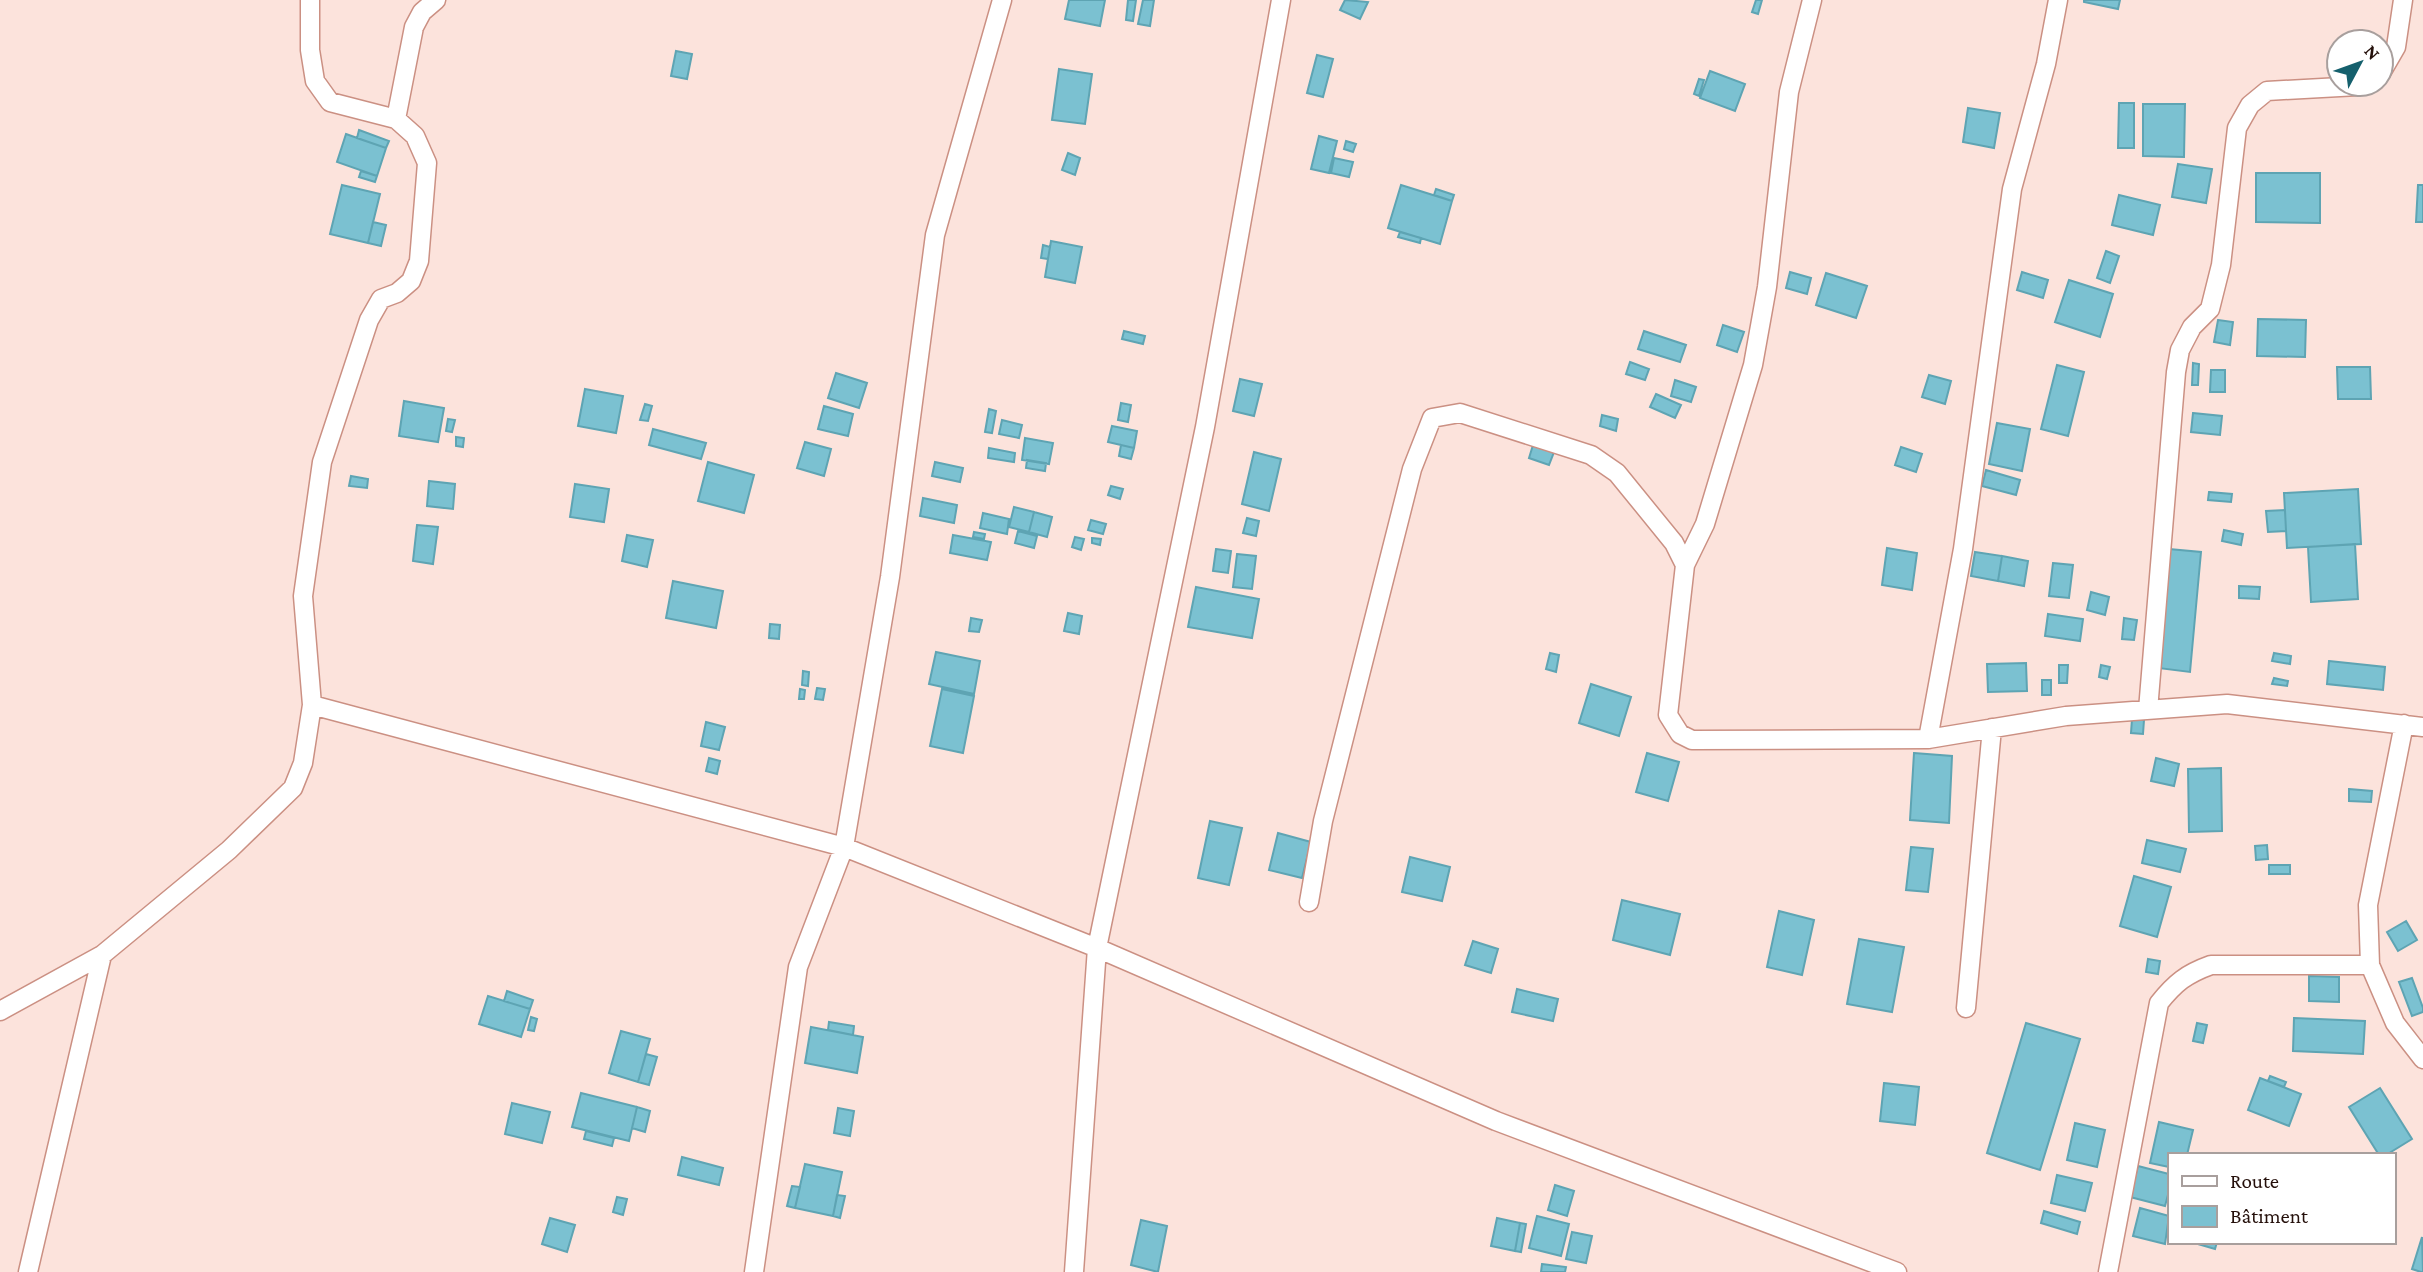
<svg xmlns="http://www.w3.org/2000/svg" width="2423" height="1272" font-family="'Crimson Pro',serif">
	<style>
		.building { fill: #7bc1d1; stroke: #5ea4b3; stroke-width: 2 }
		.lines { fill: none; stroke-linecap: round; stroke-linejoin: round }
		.minor-casing { stroke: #cb9083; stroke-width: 21 }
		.minor { stroke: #fff; stroke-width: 18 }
	</style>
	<rect width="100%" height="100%" fill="#fce3dc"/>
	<!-- building -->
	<path class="building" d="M1069,0H1105L1100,26L1065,19Z
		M1128,0H1136L1133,21L1126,20Z
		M1143,0H1154L1150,26L1138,24Z
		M1345,0L1368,2L1360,19L1340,10Z
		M1756,0H1762L1758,14L1752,12Z
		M2084,0H2120L2118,9L2084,2Z
		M676,51L692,54L687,79L671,76Z
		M1317,55L1333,59L1323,97L1307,93Z
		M1059,69L1092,74L1085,124L1052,120Z
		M1710,71L1745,84L1735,111L1700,98Z
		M1699,79L1704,80L1699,96L1694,94Z
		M2119,103H2134V148H2118Z
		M2143,104H2185L2184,157L2143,156Z
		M1968,108L2000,113L1994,148L1963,142Z
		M359,130L389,141L386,148L357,138Z
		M346,134L386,148L377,176L337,162Z
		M1319,136L1337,141L1329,173L1311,169Z
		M1346,141L1356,144L1353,152L1344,149Z
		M1068,153L1080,158L1075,175L1062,170Z
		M1334,158L1353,162L1349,177L1331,173Z
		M2178,164L2212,169L2206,203L2172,197Z
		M361,171L377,176L375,182L359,177Z
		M2256,173H2320V223L2256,222Z
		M342,185L380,194L368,243L330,234Z
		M1401,185L1452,201L1440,244L1388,228Z
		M2418,185H2423V222H2416Z
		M1436,189L1454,195L1452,201L1434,195Z
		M2119,195L2160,205L2153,235L2112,225Z
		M373,222L386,225L381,246L368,243Z
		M1400,232L1421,238L1420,243L1398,237Z
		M1051,241L1082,247L1075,283L1045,277Z
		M1043,245L1050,247L1048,259L1041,258Z
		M2106,251L2119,256L2110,283L2097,278Z
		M1790,272L1811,278L1807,294L1786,288Z
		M2022,272L2048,280L2043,298L2017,290Z
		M1826,273L1867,286L1856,318L1816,305Z
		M2069,280L2113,294L2100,337L2055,322Z
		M2258,319L2306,320L2305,357L2257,356Z
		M2218,320L2233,322L2230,345L2214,342Z
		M1723,325L1744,332L1737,352L1717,345Z
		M1124,331L1145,336L1143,344L1122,339Z
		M1644,331L1686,345L1680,362L1638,349Z
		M1630,362L1649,369L1645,380L1626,374Z
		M2193,363L2199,364L2198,385H2192Z
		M2057,365L2084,372L2068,436L2041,429Z
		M2337,367H2370L2371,399H2338Z
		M2211,370H2225V392H2210Z
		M836,373L867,383L859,408L828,398Z
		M1929,375L1951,381L1945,404L1922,397Z
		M1240,379L1262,384L1254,416L1233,411Z
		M1675,380L1696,387L1691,402L1671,396Z
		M585,389L623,396L616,433L578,426Z
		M1656,394L1681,405L1675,418L1650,407Z
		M404,401L444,408L438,442L399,436Z
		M1121,403L1131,405L1128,422L1118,420Z
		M645,404L652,406L648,421L640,420Z
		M824,406L853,414L848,436L818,429Z
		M989,409L996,411L992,433L985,432Z
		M2193,413L2222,416L2220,435L2191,432Z
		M1602,415L1618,419L1616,431L1600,426Z
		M448,419L455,420L452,432L446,431Z
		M1002,420L1022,425L1019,438L999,434Z
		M1997,423L2030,429L2022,471L1989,464Z
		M1112,426L1137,431L1134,448L1108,442Z
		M653,429L706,443L701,459L649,445Z
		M456,437L464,438L463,447L456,446Z
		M1025,438L1053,443L1049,464L1022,460Z
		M805,442L831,449L824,476L797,468Z
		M1121,445L1134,448L1131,459L1119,456Z
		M1533,445L1554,452L1549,465L1529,458Z
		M1901,447L1922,454L1916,472L1895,465Z
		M989,448L1015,453L1014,462L988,458Z
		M1254,452L1281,459L1269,511L1242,504Z
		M1027,460L1046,463L1045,471L1026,468Z
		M708,462L754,475L744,513L698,501Z
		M935,462L963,468L960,482L932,476Z
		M1986,470L2020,480L2016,495L1982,486Z
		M351,476L368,479L367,488L349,486Z
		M429,481L455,484L453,509L427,506Z
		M575,484L609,489L604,522L570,517Z
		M1111,486L1123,489L1120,499L1108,495Z
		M2358,489L2361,544L2287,548L2284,493Z
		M2209,492L2232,494L2231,502L2208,500Z
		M923,498L957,505L954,523L920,516Z
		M1014,507L1034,512L1029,532L1009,527Z
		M2285,510L2286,531L2268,532L2266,511Z
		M1034,512L1052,517L1047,537L1029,532Z
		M983,513L1009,519L1007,534L980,528Z
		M1247,518L1259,521L1256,536L1243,533Z
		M1091,520L1106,524L1103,534L1088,530Z
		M417,525L438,527L433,564L413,561Z
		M2224,530L2243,534L2241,545L2222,541Z
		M1018,531L1037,536L1034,548L1015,543Z
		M974,532L985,534L984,539L973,537Z
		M627,535L653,540L647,567L622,561Z
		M953,535L991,542L987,560L950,553Z
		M1075,537L1084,539L1081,550L1072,547Z
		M1092,538L1101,539L1100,545L1092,543Z
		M2355,544L2358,599L2311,602L2308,547Z
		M1887,548L1917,553L1912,590L1882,585Z
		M1216,549L1231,551L1228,573L1213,571Z
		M2169,549L2201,552L2190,672L2158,668Z
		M1975,552L2002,556L1998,581L1971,576Z
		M1237,554L1256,556L1252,589L1233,587Z
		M2002,556L2028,561L2024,586L1998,581Z
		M2053,563L2073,565L2069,598L2049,596Z
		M673,581L723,591L716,628L666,618Z
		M2239,586L2260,587L2259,599L2239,598Z
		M1196,587L1259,599L1252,638L1188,627Z
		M2091,592L2109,597L2105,615L2087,610Z
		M1068,613L1082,616L1079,634L1064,631Z
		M2048,614L2083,619L2080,641L2045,636Z
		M971,618L982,620L979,632L969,631Z
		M2124,618L2137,620L2134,640L2122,639Z
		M770,624L780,625L779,639L769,638Z
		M936,652L980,661L974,694L929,684Z
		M1550,653L1559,655L1556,672L1546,669Z
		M2274,653L2291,656L2290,664L2272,661Z
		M2329,661L2385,667L2383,690L2327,684Z
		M2026,663L2027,691L1988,692L1987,664Z
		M2059,665H2068L2067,683H2059Z
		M2101,665L2110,667L2107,679L2099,677Z
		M803,671L809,672L808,686L802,685Z
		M2274,678L2288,681L2287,686L2272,684Z
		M2042,680H2051V695H2042Z
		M1591,684L1631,697L1619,736L1579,723Z
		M817,688L825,689L823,700L815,699Z
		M800,689L805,690L804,699H799Z
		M942,689L974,696L963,753L930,746Z
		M2132,719L2144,720L2143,734L2131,733Z
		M706,722L725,727L719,750L701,746Z
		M1647,753L1679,762L1668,801L1636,792Z
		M1914,753L1952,756L1949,823L1910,820Z
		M709,758L720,761L717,774L706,771Z
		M2156,758L2179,764L2174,786L2151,781Z
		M2221,768L2222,831L2189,832L2188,769Z
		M2349,789L2372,791L2371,802L2349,801Z
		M1210,821L1242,828L1229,885L1198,878Z
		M1278,833L1311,842L1302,878L1269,870Z
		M2147,840L2186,849L2180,872L2142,863Z
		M2267,845L2268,859L2256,860L2255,846Z
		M1911,847L1933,849L1928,892L1906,890Z
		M1410,857L1450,867L1442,901L1402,892Z
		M2269,865H2290V874H2269Z
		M2134,876L2171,887L2157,937L2120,926Z
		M1622,900L1680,914L1670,955L1613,940Z
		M1779,911L1814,920L1802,975L1767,967Z
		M2406,921L2417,940L2398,951L2387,932Z
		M1859,939L1904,947L1892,1012L1847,1004Z
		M1473,941L1498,949L1491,973L1465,965Z
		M2148,959L2160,961L2158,974L2146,972Z
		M2309,976L2339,977V1002L2309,1001Z
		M2412,978L2423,1008V1012L2412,1016L2399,982Z
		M1517,989L1558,999L1553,1021L1512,1012Z
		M507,991L533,1000L530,1009L504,1001Z
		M488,996L530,1009L521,1037L479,1024Z
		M531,1017L537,1019L534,1031L528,1030Z
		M2294,1018L2365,1021L2363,1054L2293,1051Z
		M829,1022L854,1026L853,1035L828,1030Z
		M2026,1023L2080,1039L2040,1170L1987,1153Z
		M2197,1023L2207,1025L2203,1043L2193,1041Z
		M811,1027L863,1037L857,1073L805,1063Z
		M621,1031L650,1039L638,1082L609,1073Z
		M646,1054L657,1057L649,1085L638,1082Z
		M2270,1076L2286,1082L2284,1087L2268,1081Z
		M2260,1078L2301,1094L2289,1126L2248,1110Z
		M1884,1083L1919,1087L1915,1125L1880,1121Z
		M2380,1088L2412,1139L2386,1155H2379L2349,1107Z
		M581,1093L637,1107L629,1141L572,1127Z
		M512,1103L550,1112L542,1143L505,1134Z
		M637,1107L650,1111L645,1132L632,1128Z
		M838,1108L854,1111L850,1136L834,1133Z
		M2159,1122L2193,1130L2187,1155H2169V1167L2150,1163Z
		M2075,1123L2105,1130L2097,1167L2067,1160Z
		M586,1131L614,1138L612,1146L584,1139Z
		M682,1157L723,1168L719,1185L678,1175Z
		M805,1164L842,1172L833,1216L795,1208Z
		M2138,1166L2169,1174V1191L2165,1206L2130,1197Z
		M2057,1175L2092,1183L2085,1211L2051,1203Z
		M1555,1185L1574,1191L1567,1216L1548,1210Z
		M792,1186L800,1187L795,1208L787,1206Z
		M837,1195L845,1196L840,1218L833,1216Z
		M617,1197L627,1199L623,1215L613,1212Z
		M2140,1208L2169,1216L2165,1244L2133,1236Z
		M2044,1211L2080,1222L2077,1234L2041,1223Z
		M1537,1216L1569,1224L1561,1256L1529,1248Z
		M550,1218L575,1225L567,1252L542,1244Z
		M1497,1218L1520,1223L1515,1251L1491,1246Z
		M1141,1220L1167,1226L1158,1272L1131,1265Z
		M1520,1223L1526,1224L1521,1252L1515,1251Z
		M1572,1232L1592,1236L1586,1263L1566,1259Z
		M2422,1237L2423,1272H2421L2412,1269Z
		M2191,1242H2217L2215,1249Z
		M1542,1264L1566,1267L1565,1272H1541Z"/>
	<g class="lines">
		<defs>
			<path id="minor" d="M2381,73L2396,47L2403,0
				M396,119L414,27L422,12L436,0
				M1685,565L1705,524L1753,365L1767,287L1789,92L1812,0
				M312,705L844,847L1097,948L1496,1121L1897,1272
				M2148,710L2176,372L2180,350L2192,327L2210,309L2221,265L2237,128L2250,105L2267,91L2358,86L2362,84
				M2404,724L2368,905L2370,965L2395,1023L2423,1059
				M1928,739L1963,549L2012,189L2046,64L2058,0
				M1309,902L1323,821L1412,469L1432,418L1460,413L1591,455L1617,473L1674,543L1685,565L1668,715L1680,734L1692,740L1928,739L2066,716L2227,704L2423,727
				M1966,1008L1992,728
				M0,1011L102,955L229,850L293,788L303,763L312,705L303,596L322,462L369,320L381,299L397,293L411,281L419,261L427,163L415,136L396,119L330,102L315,81L310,50V0
				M28,1272L102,955
				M754,1272L798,967L844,847L890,577L935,235L1002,0
				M1074,1272L1097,948L1205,427L1281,0
				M2108,1272L2159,1003C2175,983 2186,974 2211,965H2370"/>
		</defs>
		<!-- minor casing -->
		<use href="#minor" class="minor-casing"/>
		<!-- minor -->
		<use href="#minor" class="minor"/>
	</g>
	<!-- legend -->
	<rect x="2168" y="1153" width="228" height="91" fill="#ffffff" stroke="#a89f9d" stroke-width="2"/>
	<rect x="2182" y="1176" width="35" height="10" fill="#ffffff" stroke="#a89f9d" stroke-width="2"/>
	<text x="2230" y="1188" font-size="21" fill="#25100b">Route</text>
	<rect x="2182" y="1206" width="35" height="21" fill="#7bc1d1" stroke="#a89f9d" stroke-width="2"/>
	<text x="2230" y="1223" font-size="21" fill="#25100b">Bâtiment</text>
	<!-- north arrow -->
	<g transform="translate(2360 63) rotate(49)"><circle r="33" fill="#ffffff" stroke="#a89f9d" stroke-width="2"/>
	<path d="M0-5L12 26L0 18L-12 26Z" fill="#15606d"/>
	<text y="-10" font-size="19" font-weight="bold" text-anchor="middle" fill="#25100b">N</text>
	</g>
</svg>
